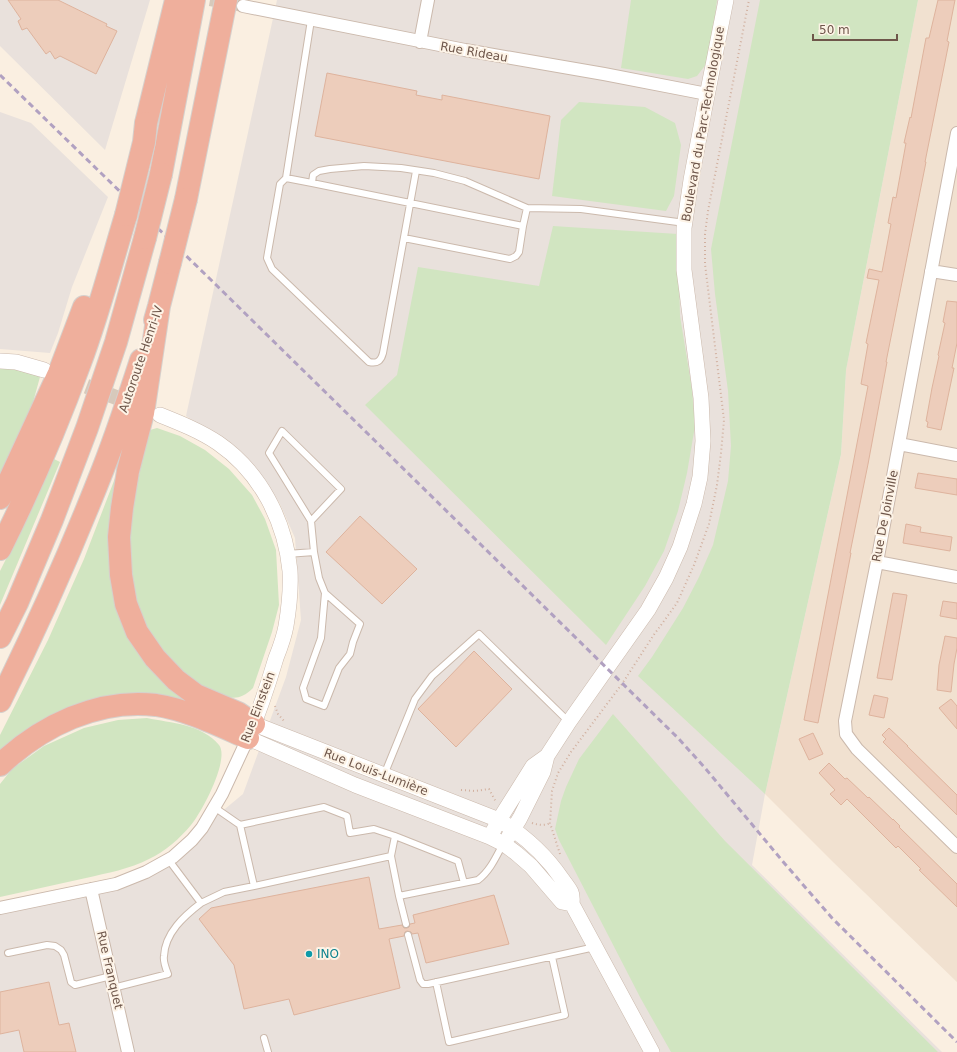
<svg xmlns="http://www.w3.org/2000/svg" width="957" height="1052" font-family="'DejaVu Sans',sans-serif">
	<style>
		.residential { fill: #f1e1d0 }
		.industrial { fill: #e9e1dc }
		.green { fill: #d1e5c1 }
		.building { fill: #edcdbb; stroke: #deb39d }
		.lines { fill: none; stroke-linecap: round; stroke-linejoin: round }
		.minor-tunnel { stroke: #d7c9bb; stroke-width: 12; stroke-dasharray: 12 6; stroke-linecap: butt }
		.tertiary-tunnel { stroke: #d7c9bb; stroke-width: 15; stroke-dasharray: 15 8; stroke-linecap: butt }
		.service-casing { stroke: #cbb9ac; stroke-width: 8 }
		.minor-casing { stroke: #cbb9ac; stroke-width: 14 }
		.tertiary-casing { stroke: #cbb9ac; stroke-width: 16 }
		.motorway-casing { stroke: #d6d0cc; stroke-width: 24 }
		.path { stroke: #d1b09f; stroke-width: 2; stroke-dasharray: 1 3; stroke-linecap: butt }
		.service { stroke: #fff; stroke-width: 6 }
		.minor { stroke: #fff; stroke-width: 12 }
		.tertiary { stroke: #fff; stroke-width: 15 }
		.motorway { stroke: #efaf9c; stroke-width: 22 }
		.rail { stroke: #b1a1c1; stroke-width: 3; stroke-dasharray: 6 4; stroke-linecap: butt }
		.motorway-bridge-casing { stroke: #d6d0cc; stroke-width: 24; stroke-linecap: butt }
		.motorway-bridge { stroke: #efaf9c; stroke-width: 22 }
		.culture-dot { fill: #0f9aa8; stroke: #fdf3e6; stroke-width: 1.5 }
		.labels { text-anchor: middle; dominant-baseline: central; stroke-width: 4; stroke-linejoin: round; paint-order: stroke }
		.street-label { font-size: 12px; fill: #6e564a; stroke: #fdf3e6 }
		.culture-label { font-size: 12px; fill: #0d838f; stroke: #fdf3e6; text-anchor: start }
	</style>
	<rect width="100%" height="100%" fill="#faefe1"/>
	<!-- residential -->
	<path class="residential" d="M918,0H957V982L833,862L765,794L841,454L846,370Z"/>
	<!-- industrial -->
	<path class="industrial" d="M0,0H150L105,150L0,46Z
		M277,0H918L846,370L841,454L765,794L752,865L942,1052H0V908L146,872L202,828L243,794L286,677L301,620L295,538L279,502L260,474L231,445L186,416Z
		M0,112L31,123L108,197L72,287L58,333L50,353L0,349Z"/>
	<!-- green -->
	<path class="green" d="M631,0H717L710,59L697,76L688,79L621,68Z
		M760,0H918L846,370L841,454L765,794L638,676L652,657L683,608L699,577L713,545L728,481L731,446L728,391L715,294L711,249Z
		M579,102L645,107L675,123L681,145L674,196L666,211L552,196L561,120Z
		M553,226L678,234L680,316L692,389L695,426L687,473L678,511L664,551L645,586L606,645L365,405L397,375L418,267L539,286Z
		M0,368C14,368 28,371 40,377L27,424L0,485Z
		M157,428L180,436L205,450L229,469L252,495L265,519L276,550L279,605L272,632L253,688C236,705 225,696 206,688C200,685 192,683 186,680C181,676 169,660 164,654C108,589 131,505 150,430Z
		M52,458L60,462L0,605V571L30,511Z
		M117,473L115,573L192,706L146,697L0,757V735L48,640L84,559Z
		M613,714L725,841L938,1052H671L641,999L559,840L555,829L561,801L566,787L579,759Z
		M147,718C171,723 202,724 219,745C230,759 202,812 191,825C180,838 165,852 149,859C130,869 107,873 86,878C57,884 29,891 0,897V784L12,769L44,746L84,728L118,720Z"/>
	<!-- building -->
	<path class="building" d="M8,0H58L107,24L106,26L117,31L96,74L60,56L55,59L50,51L46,54L27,28L22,30L18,21L21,19Z
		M938,0H955L947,41L949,42L925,162H926L886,362H887L868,464L850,553H851L818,723L804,720L868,386L861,384L868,344L866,343L879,280L867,278L869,269L882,272L891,224L888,223L893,197L896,198L906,143H904L910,117L911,118L926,38H929Z
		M327,73L417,91L416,95L442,100V95L550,116L539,179L315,136Z
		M947,301L957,302V343L952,368H954L941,430L927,427L928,422L926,421L932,388L939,356L938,355L945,323L943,322Z
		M918,473L957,479V495L915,488Z
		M360,516L417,569L382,604L326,552Z
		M906,524L921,527L920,532L952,537L950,551L903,543Z
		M893,593L907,595L892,680L877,678Z
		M943,601L957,603V619L940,616Z
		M945,636L957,638V648L954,664L951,692L937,690L939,665Z
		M474,651L512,689L456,747L418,709Z
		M874,695L888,698L884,718L869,715Z
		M951,699L957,706V729L939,708Z
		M889,728L908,746H907L957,795V815L883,742L886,739L882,735Z
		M813,733L823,754L809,760L799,739Z
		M829,763L845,779L847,778L868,798L869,797L893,820V819L900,826L899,827L957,884V907L919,870L921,869L898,846L896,848L847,799L841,805L830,794L835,790L819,773Z
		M369,877L379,929L402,925L404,928H407L409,927L410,924L415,923L413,915L494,895L509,944L426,963L418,933L412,934L411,932L407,931L405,932L404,936L389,939L400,988L294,1015L289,999L244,1009L234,965L199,919L211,908Z
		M49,982L59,1025L69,1023L76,1052H24L19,1030L0,1034V992Z"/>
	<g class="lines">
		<!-- minor-tunnel -->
		<path class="minor-tunnel" d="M210,0L243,6"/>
		<!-- tertiary-tunnel -->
		<path class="tertiary-tunnel" d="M65,378L136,405"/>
		<defs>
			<path id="service" d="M311,20L286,178L280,184L267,258L272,269L369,362C377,364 381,361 383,353L416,171
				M286,178L312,183
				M527,208L523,226L312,183L313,175L319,171L330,169L364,166L401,168L434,173L465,181L527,208L581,209L685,223
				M404,238L510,259L516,256L519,252L523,226
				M311,521L269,453L282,431L341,489L311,521L314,552
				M287,554L314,552L319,578L325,593L360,624L353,642L350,654L339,668L324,706L306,699L303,688L321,638L325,593
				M384,775L415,699L432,676L479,634L569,722
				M240,825L324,807L347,816L350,833L374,829L395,836L458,861L464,883
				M391,856L395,836
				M254,886L391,856L399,896L478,880C490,871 496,857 503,844
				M399,896L406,924
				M201,903L224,892L254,886L240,825L214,807
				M408,935L420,980L423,984H428L595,947
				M8,953L47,945L55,946L61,950L64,955L71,982L75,985L111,976
				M436,982L449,1042L565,1015L552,957
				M113,988L168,974C166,969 163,961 164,956C165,933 184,916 201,903L168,859
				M264,1038L268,1052"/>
			<path id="minor" d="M243,6L465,50L604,74L707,94
				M420,42L428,0
				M957,133L877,562L845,721L846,734L857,749L957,847
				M931,271L957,275
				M899,444L957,455
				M877,562L957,577
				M91,889L128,1052
				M0,908L116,884L146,872L173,857L192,840L202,828L222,794L248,738"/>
			<path id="tertiary" d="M0,361L16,362L44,370
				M160,415C180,423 200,431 218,443C260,472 285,520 290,571C291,589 289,608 286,626C284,637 280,648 276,658C268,685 259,712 248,738L355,785L490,837L504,844L516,853L531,866L562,902L572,904
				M254,724L499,820C525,836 545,854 562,879C565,883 569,888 571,892C573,896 572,901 572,904L652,1052
				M509,836L520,818L543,772L547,756
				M490,837L499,820L533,766L547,756L569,722L648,610L666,578L680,547L694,504L700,477L703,441L701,398L684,270V228L691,180L704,111L726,0"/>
			<path id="motorway" d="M146,123L176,0
				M161,174L194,0
				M186,199L226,0
				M159,306L143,413L128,471L122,508L119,537L121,575L126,604L137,632L155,658L176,680L196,695L238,713L254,724
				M155,320L159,306L170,263
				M0,498L10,479L59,373L84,307
				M0,549C30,489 57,426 80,363C98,315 111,265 126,215
				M0,637L17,603L52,520L87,428L116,342L145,238
				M0,701C38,625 72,548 103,469C117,433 129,397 141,360
				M0,765C41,726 98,698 156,705C188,710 218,725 248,738"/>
		</defs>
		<!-- service casing -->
		<use href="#service" class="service-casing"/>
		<!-- minor casing -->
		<use href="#minor" class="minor-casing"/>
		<!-- tertiary casing -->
		<use href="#tertiary" class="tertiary-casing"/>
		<!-- motorway casing -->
		<use href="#motorway" class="motorway-casing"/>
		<!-- path -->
		<path class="path" d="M275,706L278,714L284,721
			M461,790L475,791L489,789L496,802
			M532,823C538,825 544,826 550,823
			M560,854L550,823L552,791L558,773L571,752L622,684L653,636L677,603L694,565L709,524L717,485L721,453L724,420L705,264V234L708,211L749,0"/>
		<!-- service -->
		<use href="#service" class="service"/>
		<!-- minor -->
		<use href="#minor" class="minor"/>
		<!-- tertiary -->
		<use href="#tertiary" class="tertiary"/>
		<!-- motorway -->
		<use href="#motorway" class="motorway"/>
		<!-- rail -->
		<path class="rail" d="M0,75L208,277L679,739L705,768L785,864L832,918L957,1042"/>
		<defs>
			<path id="motorway-bridge" d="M126,215L144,142L146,123
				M145,238L161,174
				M170,263L186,199"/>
		</defs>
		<!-- motorway-bridge casing -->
		<use href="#motorway-bridge" class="motorway-bridge-casing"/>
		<!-- motorway-bridge -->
		<use href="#motorway-bridge" class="motorway-bridge"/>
	</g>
	<!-- markers -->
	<circle class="culture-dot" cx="309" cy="954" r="4"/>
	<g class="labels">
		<!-- street labels -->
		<g class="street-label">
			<text transform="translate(474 52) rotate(10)">Rue Rideau</text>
			<text transform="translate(703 124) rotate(-80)">Boulevard du Parc-Technologique</text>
			<text transform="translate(141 359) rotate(-71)">Autoroute Henri-IV</text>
			<text transform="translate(885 516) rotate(-79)">Rue De Joinville</text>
			<text transform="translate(258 707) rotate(-69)">Rue Einstein</text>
			<text transform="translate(376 772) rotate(21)">Rue Louis-Lumière</text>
			<text transform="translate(110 970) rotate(77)">Rue Franquet</text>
		</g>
		<!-- culture labels -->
		<g class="culture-label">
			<text x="317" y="954">INO</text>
		</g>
	</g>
	<!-- scale -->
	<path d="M813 34v6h84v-6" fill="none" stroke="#6e564a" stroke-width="2"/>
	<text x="819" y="34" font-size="12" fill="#6e564a" stroke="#fdf3e6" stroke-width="3" paint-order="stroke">50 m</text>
</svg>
